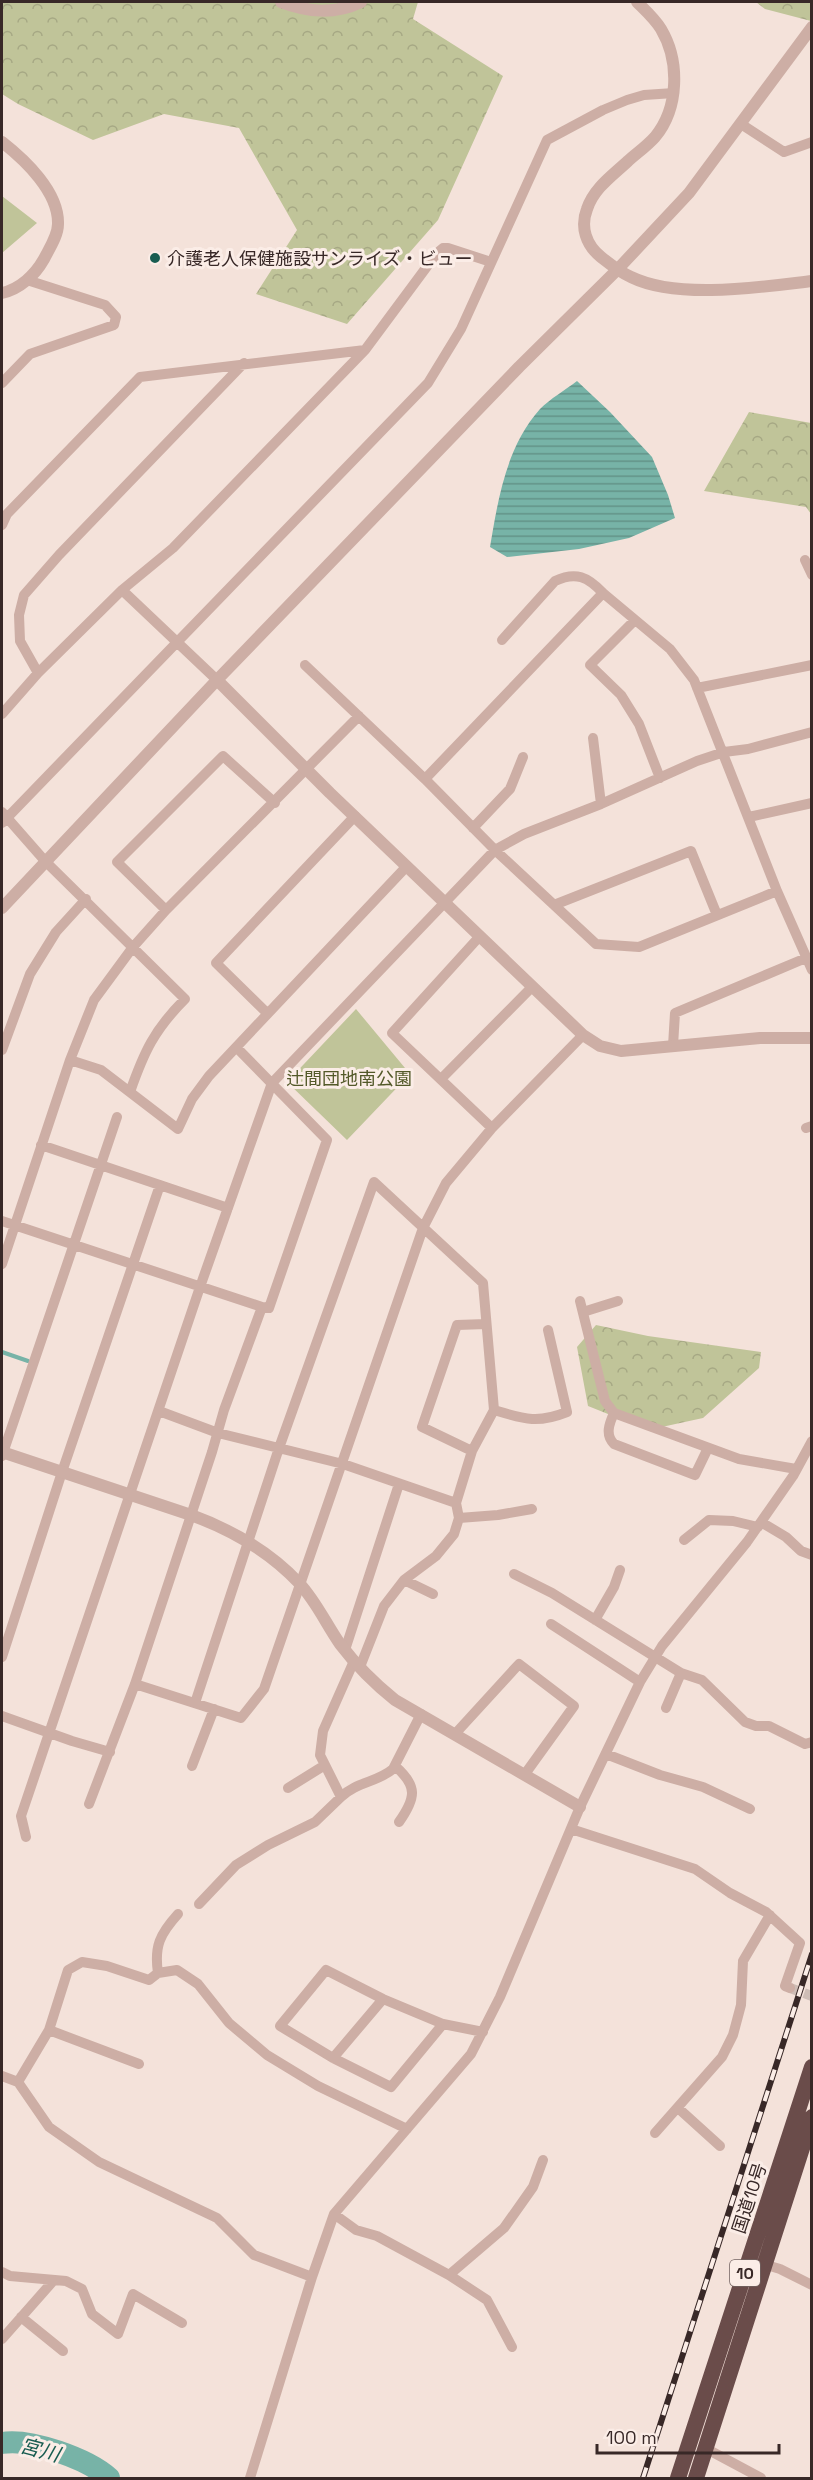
<svg xmlns="http://www.w3.org/2000/svg" width="813" height="2480" font-family="'Space Grotesk','Noto Sans JP',sans-serif">
	<style>
		.forest { fill: url(#forest-crowns) }
		.park { fill: #c0c499 }
		.water { fill: url(#water-rules) }
		.lines { fill: none; stroke-linecap: round; stroke-linejoin: round }
		.stream { stroke: #77b3a7; stroke-width: 4 }
		.river { stroke: #77b3a7; stroke-width: 22 }
		.minor-tunnel { stroke: #cebdb6; stroke-width: 10; stroke-dasharray: 10 5; stroke-linecap: butt }
		.minor { stroke: #cdaea5; stroke-width: 10 }
		.tertiary { stroke: #cdaea5; stroke-width: 12 }
		.trunk { stroke: #6a4c4a; stroke-width: 16 }
		.rail-casing { stroke: #382827; stroke-width: 6 }
		.rail { stroke: #fbede7; stroke-width: 4; stroke-dasharray: 11; stroke-linecap: butt }
		.poi-dot { fill: #195d51; stroke: #fbede7; stroke-width: 2 }
		.labels { text-anchor: middle; dominant-baseline: central; stroke-width: 6; stroke-linejoin: round; paint-order: stroke }
		.shield { fill: #fbede7; stroke: #726361; stroke-width: 1.5 }
		.shield-label { font-size: 16px; font-weight: bold; fill: #382827 }
		.poi-label { font-size: 18px; fill: #382827; stroke: #fbede7; text-anchor: start }
		.park-label { font-size: 18px; fill: #535929; stroke: #fbede7 }
		.street-label { font-size: 18px; fill: #382827; stroke: #fbede7 }
		.water-label { font-size: 20px; font-style: italic; fill: #195d51; stroke: #fbede7 }
	</style>
	<defs>
		<pattern id="forest-crowns" width="20" height="18" patternUnits="userSpaceOnUse" patternTransform="scale(1.5)"><rect width="20" height="18" fill="#c0c499"/><path d="M2 6a3 3 0 1 1 6 0M12 15a3 3 0 1 1 6 0" fill="none" stroke="#a6a884"/></pattern>
		<pattern id="water-rules" width="6" height="5" patternUnits="userSpaceOnUse" patternTransform="scale(1.5)"><rect width="6" height="5" fill="#77b3a7"/><path d="M0 2.5h6" fill="none" stroke="#639288"/></pattern>
	</defs>
	<rect width="100%" height="100%" fill="#f4e2da"/>
	<!-- forest -->
	<path class="forest" d="M2,2H418L413,19L503,76L438,220L347,324L256,294L297,230L239,128L164,114L93,140L18,104L2,94Z
		M756,2H811V21L765,9Z
		M749,412L811,423V514L806,507L704,491Z
		M596,1325L648,1336L761,1352L759,1368L703,1418L648,1430L588,1406L577,1347Z"/>
	<!-- park -->
	<path class="park" d="M2,196L37,223L2,253Z
		M356,1009L410,1074L347,1140L287,1082Z"/>
	<!-- water -->
	<path class="water" d="M577,381L610,412L652,457L668,495L675,518L629,538L579,549L507,557L490,547C498,500 506,447 540,409C550,399 565,390 577,381Z"/>
	<g class="lines">
		<!-- stream -->
		<path class="stream" d="M2,1352L28,1361"/>
		<!-- river -->
		<path class="river" d="M2,2443C30,2438 88,2459 109,2478"/>
		<!-- minor-tunnel -->
		<path class="minor-tunnel" d="M790,1988L812,1996"/>
		<!-- minor -->
		<path class="minor" d="M741,124L784,152L812,142
			M2,383L30,354L114,325L116,317L105,305L27,280
			M2,525L7,514L140,377L365,350
			M805,560L812,575
			M122,590L217,680
			M635,620L590,665L621,695L639,724L660,778
			M502,640L555,581C576,571 588,577 603,593
			M305,665L425,779L495,850L596,944L639,947L777,891
			M38,673L20,641L19,615L24,595L59,555L244,363
			M697,688L812,665
			M2,714L38,673L122,590L173,548L365,350L437,253L443,248H448L491,262
			M593,738L601,804
			M425,779L603,593L670,649L694,680L777,891L812,970
			M2,812L45,861L185,999C154,1030 144,1052 130,1092
			M749,817L812,803
			M2,823L428,383L461,329L547,140L603,110L627,100L644,95L674,93
			M473,828L510,789L523,757
			M554,905L691,851L717,915
			M166,910L117,862L223,756L275,803
			M480,936L392,1033L492,1128
			M267,1013L216,963L355,816
			M673,1046L675,1013L806,958
			M2,1050L30,974L56,932L86,899
			M70,1060L101,1070L178,1129L192,1099L209,1076L407,866
			M441,1079L532,987
			M806,1128L812,1126
			M41,1145L228,1208
			M2,1221L262,1307
			M2,1264L70,1060L94,1000L133,947L166,910L359,716
			M580,1301L605,1401L614,1413L739,1459L796,1469
			M583,1312L618,1301
			M494,1410C524,1419 537,1424 567,1412L548,1330
			M159,1411L218,1433L343,1464L456,1503
			M614,1413C609,1424 605,1435 614,1444L695,1475L708,1448
			M472,1451L422,1427L457,1325L486,1324
			M2,1456L117,1117
			M459,1518L498,1515L532,1509
			M761,1522L786,1537L801,1551L812,1555
			M684,1540L709,1520L733,1521L758,1527
			M514,1574L552,1593L681,1673L666,1708
			M404,1580L433,1594
			M595,1620L614,1587L620,1570
			M551,1624L640,1682
			M345,1650L399,1484
			M2,1657L62,1472L160,1185
			M681,1673L702,1680L745,1722L756,1726H769L805,1744L812,1742
			M135,1684L241,1718L264,1689L423,1228L446,1183L492,1128L583,1035
			M195,1703L279,1448L374,1182L483,1283L494,1410L472,1451L456,1503L459,1518L454,1534L436,1556L404,1580L384,1606L360,1667
			M2,1716L72,1741L110,1752
			M455,1734L519,1664L574,1706L525,1774
			M606,1754L660,1775L703,1787L750,1809
			M192,1766L214,1709
			M395,1766C418,1786 416,1798 399,1822
			M288,1788L325,1765
			M341,1797C356,1782 378,1782 393,1769L421,1714
			M89,1804L135,1684L212,1452L224,1410L262,1307L269,1308L327,1140L237,1048
			M571,1829L695,1869L730,1893L766,1912L800,1943L785,1986L790,1988
			M26,1837L21,1816L200,1287L272,1083L495,850L524,834L601,804L697,761L724,752L748,749L812,732
			M199,1904L236,1865L268,1845L315,1822L341,1797L320,1755L323,1731L354,1661
			M158,1973C154,1946 160,1934 178,1914
			M443,2024L391,2087L333,2058L280,2026L326,1970L383,1999L443,2024L483,2032
			M49,2030L139,2064
			M333,2058L383,1999
			M2,2076L18,2082L49,2127L99,2162L217,2218L254,2255L312,2277
			M18,2082L49,2030L68,1970L82,1962L107,1966L149,1980L158,1973L177,1970L198,1984L229,2023L267,2055L318,2086L407,2129
			M678,2108L720,2146
			M655,2133L722,2057L733,2035L741,2005L743,1961L770,1915
			M334,2214L356,2230L377,2236L449,2275L487,2300L512,2347
			M760,2263L780,2269L812,2285
			M2,2272L10,2276L66,2281L82,2289L92,2314L118,2334L133,2294L182,2323
			M449,2275L504,2228L533,2187L543,2160
			M21,2317L63,2351
			M2,2339L54,2280
			M705,2448L761,2478
			M250,2478L312,2277L334,2214L471,2054L500,1997L580,1807L640,1682L662,1646L747,1542L793,1476L812,1441"/>
		<!-- tertiary -->
		<path class="tertiary" d="M281,2C308,12 334,15 361,2
			M637,2C645,10 655,19 661,29C680,61 679,108 655,137C647,146 637,153 628,161C612,176 594,188 587,209C580,227 586,245 601,257C611,265 620,272 631,277C678,300 761,287 812,281
			M2,142C25,160 59,192 58,224C58,236 49,249 44,259C35,275 20,289 2,293
			M217,680L330,793L583,1035L600,1046L621,1051L760,1038H812
			M2,908L217,680L519,367L617,270L689,193L812,27
			M2,1452L191,1515C232,1530 269,1551 299,1583C316,1601 326,1624 340,1644C356,1665 375,1684 395,1700L580,1807"/>
		<!-- trunk -->
		<path class="trunk" d="M678,2478L812,2067
			M696,2478L812,2117"/>
		<defs>
			<path id="rail" d="M643,2478L812,1954"/>
		</defs>
		<!-- rail casing -->
		<use href="#rail" class="rail-casing"/>
		<!-- rail -->
		<use href="#rail" class="rail"/>
	</g>
	<!-- markers -->
	<circle class="poi-dot" cx="155" cy="258" r="6"/>
	<g class="labels">
		<!-- shield labels -->
		<rect class="shield" x="730" y="2260" width="30" height="26" rx="4.5"/>
		<g class="shield-label">
			<text x="745" y="2273">10</text>
		</g>
		<!-- poi labels -->
		<g class="poi-label">
			<text x="167" y="258">介護老人保健施設サンライズ・ビュー</text>
		</g>
		<!-- park labels -->
		<g class="park-label">
			<text x="349" y="1078">辻間団地南公園</text>
		</g>
		<!-- street labels -->
		<g class="street-label">
			<text transform="translate(749 2198) rotate(-72)">国道10号</text>
		</g>
		<!-- water labels -->
		<g class="water-label">
			<text transform="translate(40 2450) rotate(15)">宮川</text>
		</g>
	</g>
	<!-- border -->
	<rect width="813" height="2480" fill="none" stroke="#382827" stroke-width="6"/>
	<!-- scale -->
	<path d="M597 2444v9h182v-9" fill="none" stroke="#382827" stroke-width="3"/>
	<text x="606" y="2444" font-size="18" fill="#382827" stroke="#fbede7" stroke-width="4.5" paint-order="stroke">100 m</text>
</svg>
